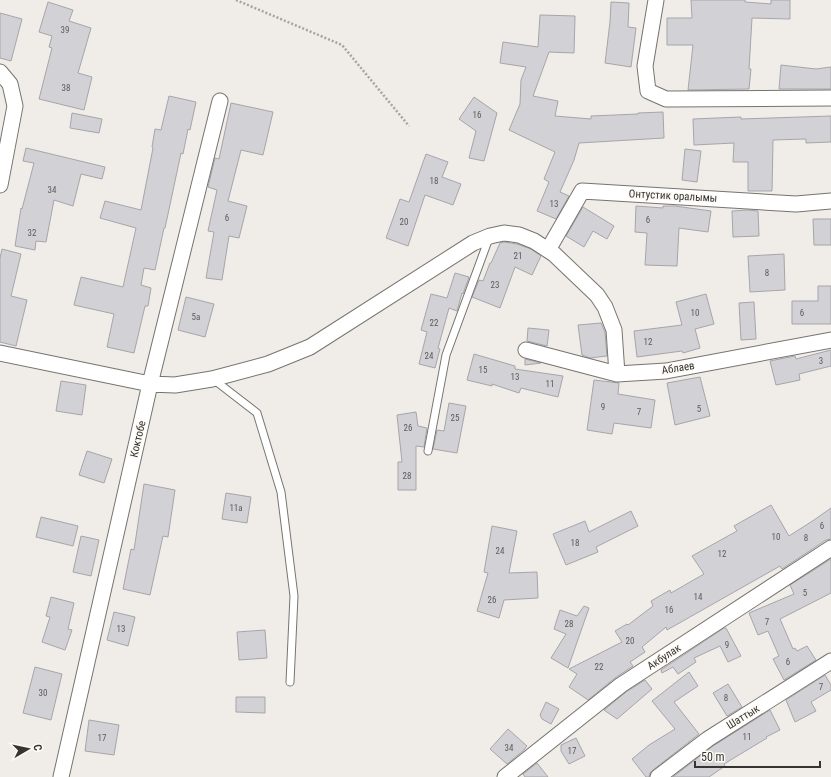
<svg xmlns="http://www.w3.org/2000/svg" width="831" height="777" font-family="'Roboto Condensed',sans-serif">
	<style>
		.building { fill: #d2d1d6; stroke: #a7a5ab }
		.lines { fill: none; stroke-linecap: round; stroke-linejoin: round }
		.lane-casing { stroke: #77746f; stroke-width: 9 }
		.street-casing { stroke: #77746f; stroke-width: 17 }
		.path { stroke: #a7a4a0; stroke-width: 2.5; stroke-dasharray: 2 2; stroke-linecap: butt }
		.lane { stroke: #fff; stroke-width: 7 }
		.street { stroke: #fff; stroke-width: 15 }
		.labels { text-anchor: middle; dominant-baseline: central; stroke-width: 3; stroke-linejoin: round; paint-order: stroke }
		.number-label { font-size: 9px; fill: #5c5b5b }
		.street-label { font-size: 11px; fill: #353432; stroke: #fdfaf4 }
	</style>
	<rect width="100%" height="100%" fill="#f0ece7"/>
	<!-- building -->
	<path class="building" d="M691,0H745V2L771,4V0H790V19L752,18L749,69H751L749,89L688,90L693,45H667V18H692Z
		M48,2L73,10L69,21L91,28L78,73L92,77L84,110L39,99L52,48L49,47L52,36L39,32Z
		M611,2L629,3L628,27L636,28L631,67L605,63L610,22Z
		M0,13L22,19L11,61L0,58Z
		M540,15L575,16L574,53L549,52L533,96L558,101L555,116L591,119V116L638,114V113L663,112L664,138L579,143L574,160L560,192L569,196L556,219L537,211L549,182L544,179L555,152L509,130L520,104L521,80L526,67L500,63L503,42L538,47Z
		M781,65L816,69L831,67V89H779Z
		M169,96L196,102L190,130L188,129L183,154L181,153L165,228H164L155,270L144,268L141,285L151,288L148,306H145L134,353L107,347L114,314L74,305L81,277L123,287L136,228L100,218L105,201L141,210L153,148L152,147L155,129L161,130Z
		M474,97L497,113L484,161L469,158L476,131L459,119Z
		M231,103L273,112L263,155L241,150L228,201L247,206L239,238L229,236L222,280L206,278L214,232L208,231L217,190L208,187L215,158L219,159Z
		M72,113L102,119L99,133L70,128Z
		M831,116V142L806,143V139L773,140L772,191H748V162H733L734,143L694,145L693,119L741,117V119Z
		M26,148L105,167L102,179L81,174L73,206L54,200L46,242L36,241L35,250L15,246L21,208L22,209L34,163L23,161Z
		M685,149L701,151L697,182L682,180Z
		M426,154L448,162L442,177L461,184L453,205L425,195L408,246L386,238L400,199L409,202Z
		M636,206L663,208V206H675L711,211L708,232L679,228L677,266L645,265L647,233L635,232Z
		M583,207L614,226L607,239L593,231L584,247L566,236Z
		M747,210L758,211L759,236L733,237L732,211Z
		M813,219H831V245H814Z
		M504,242L517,244L531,249L541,256L532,275L515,267L500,308L472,297L479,280L483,281L490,263H491L500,243Z
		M2,249L21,254L11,296L27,300L16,346L0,342V258Z
		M784,254L785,290L750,292L748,256Z
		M455,273L469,277L463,294L462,293L457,311L449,308L438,348L440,349L435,368L419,364L427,332L421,330L431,294L447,298Z
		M818,286H831V324H792V301H818Z
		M706,294L714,324L695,329L700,348L683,353L682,351L637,357L634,331L682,325L676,302Z
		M186,297L214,304L205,337L178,330Z
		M754,302L756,339L741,340L739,303Z
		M601,323L605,332L607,356L590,358L582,355L578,325Z
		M528,328L549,330L547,346L527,341Z
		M831,350V366L799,374L800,380L776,385L770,361L795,356L796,359Z
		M474,354L515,366V369L563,376L558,397L521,388L519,393L492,384V386L467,380Z
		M525,359L541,363L525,365Z
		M700,377L710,416L675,425L667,383Z
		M594,380L619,383L618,394L655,400L651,428L614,423L612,434L587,430Z
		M61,381L86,385L82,415L56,411Z
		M449,403L466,406L457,453L433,449L437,430L444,431Z
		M416,412L418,426L427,428L424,447L416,446V490H398V462H402L397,415Z
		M87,451L112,459L104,483L79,475Z
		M144,484L175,490L168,537L163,536L150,595L123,589L131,549L134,550Z
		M226,493L251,497L247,523L222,519Z
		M771,505L789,536L814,520L831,508V539L826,540L782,569L780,566L667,630L666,627L642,647L645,652L630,662L633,666L615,678L588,700L569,687L577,674L569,669L622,642L615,631L627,624L628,625L653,606L651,601L670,590L671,593L704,574L692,556L737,531L734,526Z
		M631,511L638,526L596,547L598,552L566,565L553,534L585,521L589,532Z
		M41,517L78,526L73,546L36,537Z
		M492,526L517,531L509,573L537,572L538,598L504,600L499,618L477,611L488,573L484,572Z
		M81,536L99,540L91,576L73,572Z
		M831,559V593L780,619L793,649L795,648L797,651L807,646L816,660L784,680L773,659L779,656L768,631L758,635L749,613L794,594L790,585Z
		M51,597L74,603L68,629L72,630L65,650L42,642L50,617L46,616Z
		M584,606L589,608L568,668L551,658L566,634L554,629L560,610L577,616Z
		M114,612L135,617L128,646L107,640Z
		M724,628H726L741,656L728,662L720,646L694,658L696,662L678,674L673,667L662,673L661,670Z
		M265,630L267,658L239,660L237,632Z
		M35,667L62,674L51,720L23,713Z
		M689,672L698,686L674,702L699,734L653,770L650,773L649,777H646L632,759L649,745L675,729L652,701Z
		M825,675L831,685V690L811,702L816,711L795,722L786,700Z
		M645,680L652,689L617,719L604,710L626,692Z
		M728,684L742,707L727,716L713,693Z
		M236,697H265V713L236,712Z
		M546,702L559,709L551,724L542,719L540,715Z
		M770,710L780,730L766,737L767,738L724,764L725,766L709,777H673L713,746Z
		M89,720L119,725L114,755L85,751Z
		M508,729L527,746L525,748V749L507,764L490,749Z
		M576,738L585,756L569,764L561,751V745Z
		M537,763L548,777H525L523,774Z"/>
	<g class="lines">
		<defs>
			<path id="lane" d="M213,379L257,413L281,492L294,596L290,682
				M428,451L446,355L489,238"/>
			<path id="street" d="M656,0L645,66L648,91L666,99L831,98
				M0,72L10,84L15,106L0,185
				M548,250L582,191L796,204L831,201
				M526,350L617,374L666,371L831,340
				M0,353L150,384L175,385L212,379L268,364L310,347L473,243L490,236L504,233L519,235L534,241L554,254L597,295L605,307L614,330L617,374
				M61,777L150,384L220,101
				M505,777L621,685L831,548
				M658,777L708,739L831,661"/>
		</defs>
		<!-- lane casing -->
		<use href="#lane" class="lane-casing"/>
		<!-- street casing -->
		<use href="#street" class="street-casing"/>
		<!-- path -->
		<path class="path" d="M236,0L342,45L409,126"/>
		<!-- lane -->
		<use href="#lane" class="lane"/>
		<!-- street -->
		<use href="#street" class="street"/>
	</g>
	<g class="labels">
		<!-- number labels -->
		<g class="number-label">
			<text x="65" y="30">39</text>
			<text x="66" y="88">38</text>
			<text x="477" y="115">16</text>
			<text x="434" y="181">18</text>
			<text x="52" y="190">34</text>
			<text x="554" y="204">13</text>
			<text x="227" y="218">6</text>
			<text x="648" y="220">6</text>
			<text x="404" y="222">20</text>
			<text x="32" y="233">32</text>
			<text x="518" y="256">21</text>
			<text x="767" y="273">8</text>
			<text x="495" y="285">23</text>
			<text x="695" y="313">10</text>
			<text x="802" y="313">6</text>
			<text x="196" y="317">5а</text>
			<text x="434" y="323">22</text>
			<text x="648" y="342">12</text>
			<text x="429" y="356">24</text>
			<text x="821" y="361">3</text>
			<text x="483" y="370">15</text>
			<text x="515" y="377">13</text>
			<text x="550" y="384">11</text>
			<text x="603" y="407">9</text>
			<text x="699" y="409">5</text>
			<text x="639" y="412">7</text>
			<text x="455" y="418">25</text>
			<text x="408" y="428">26</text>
			<text x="407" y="476">28</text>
			<text x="236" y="508">11а</text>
			<text x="822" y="526">6</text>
			<text x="776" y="537">10</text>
			<text x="806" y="538">8</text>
			<text x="575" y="543">18</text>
			<text x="500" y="551">24</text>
			<text x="722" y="554">12</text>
			<text x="805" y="593">5</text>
			<text x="698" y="597">14</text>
			<text x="492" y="600">26</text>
			<text x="669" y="610">16</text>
			<text x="767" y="622">7</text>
			<text x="569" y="624">28</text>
			<text x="121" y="629">13</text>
			<text x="630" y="641">20</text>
			<text x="727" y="645">9</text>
			<text x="788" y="662">6</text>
			<text x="599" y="667">22</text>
			<text x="821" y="687">7</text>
			<text x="43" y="693">30</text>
			<text x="726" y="698">8</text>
			<text x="747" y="737">11</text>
			<text x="102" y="738">17</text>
			<text x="509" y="748">34</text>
			<text x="572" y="751">17</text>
		</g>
		<!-- street labels -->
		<g class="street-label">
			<text transform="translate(673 196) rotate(3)">Онтустик оралымы</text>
			<text transform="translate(678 368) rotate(-9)">Аблаев</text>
			<text transform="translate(138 439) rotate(-77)">Коктобе</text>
			<text transform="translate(664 657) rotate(-33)">Акбулак</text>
			<text transform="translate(743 717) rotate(-32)">Шаттык</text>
		</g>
	</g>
	<!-- north arrow -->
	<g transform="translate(28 749) rotate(81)" stroke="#fdfaf4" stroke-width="3" paint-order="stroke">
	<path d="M0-3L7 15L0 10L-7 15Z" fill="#353432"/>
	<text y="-6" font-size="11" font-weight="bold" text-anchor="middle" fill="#353432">С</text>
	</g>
	<!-- scale -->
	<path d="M695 761v6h125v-6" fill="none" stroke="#353432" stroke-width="2"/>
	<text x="701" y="761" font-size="12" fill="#353432" stroke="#fdfaf4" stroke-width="3" paint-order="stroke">50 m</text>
</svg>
